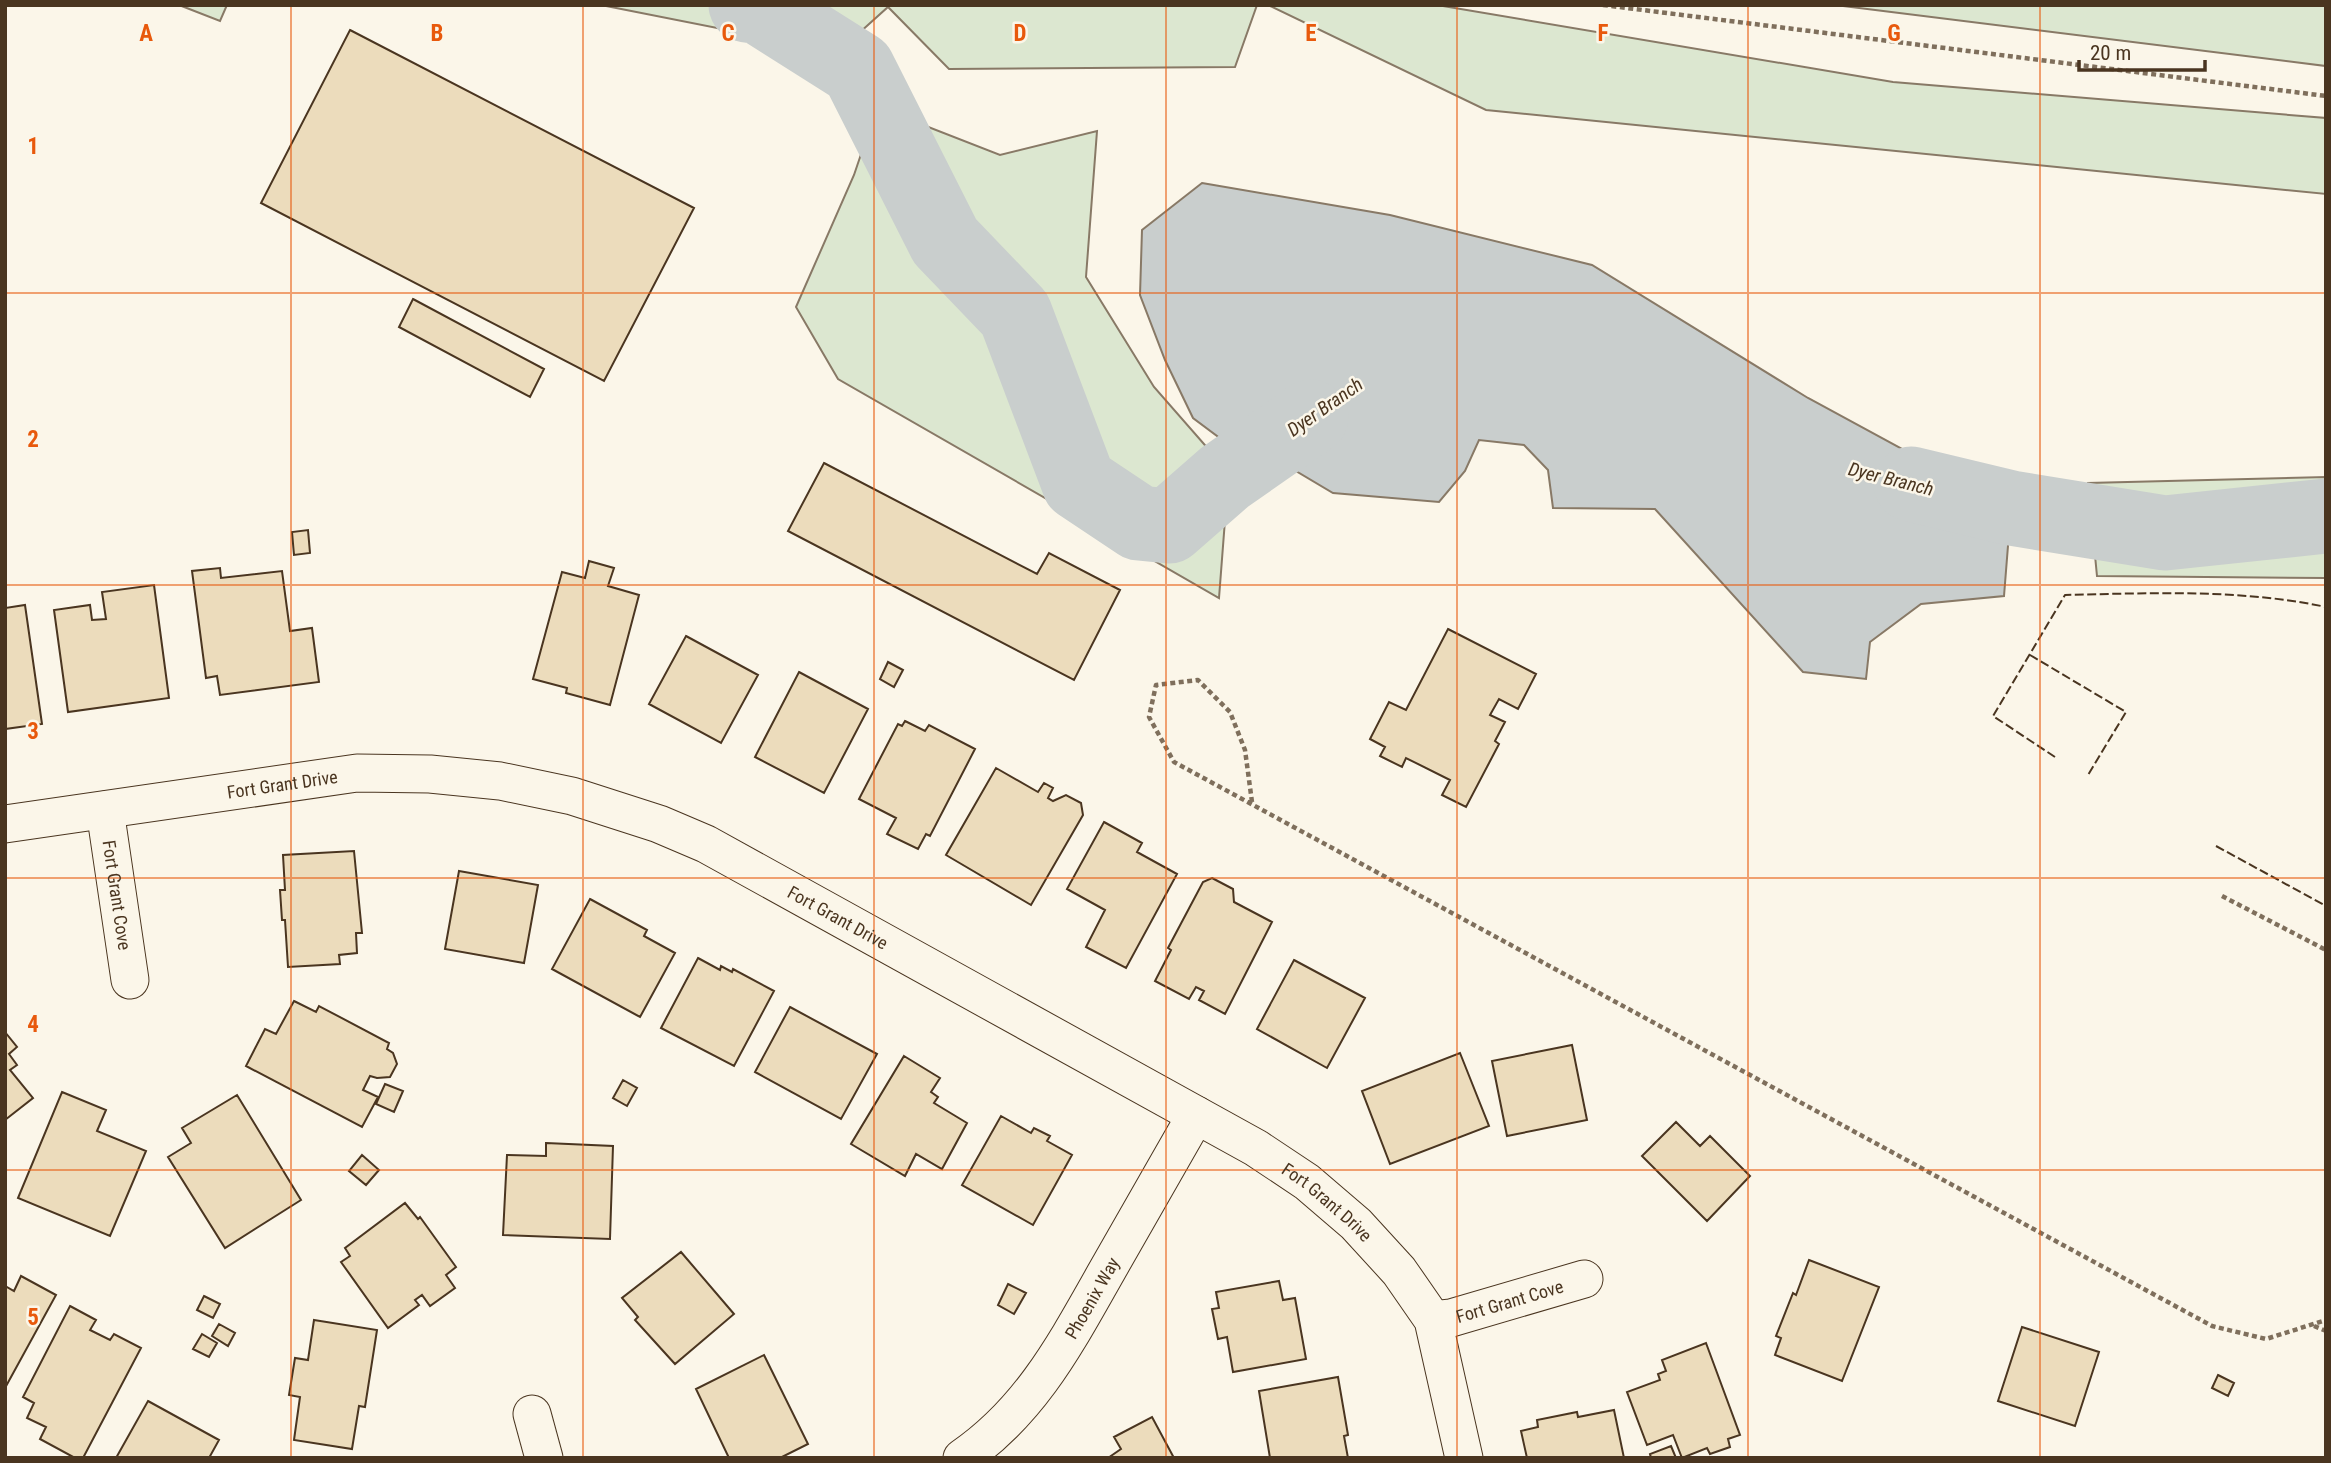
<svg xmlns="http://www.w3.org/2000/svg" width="2331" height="1463" font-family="'Roboto Condensed',sans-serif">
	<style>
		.green { fill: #dce7d0; stroke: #887966; stroke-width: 2 }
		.water { fill: #c9cecd; stroke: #887966; stroke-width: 2 }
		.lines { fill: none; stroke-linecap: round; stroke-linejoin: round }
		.river { stroke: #c9cecd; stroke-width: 75 }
		.building { fill: #ecdcbc; stroke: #4a3520; stroke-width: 2 }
		.street-casing { stroke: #4a3520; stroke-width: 39 }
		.path { stroke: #7f6f5c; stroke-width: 4.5; stroke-dasharray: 5 3.5; stroke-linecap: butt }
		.street { stroke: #fbf6e9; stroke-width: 37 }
		.fence { stroke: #4a3520; stroke-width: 2; stroke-dasharray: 9 3.5; stroke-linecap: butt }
		.grid { fill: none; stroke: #e8590c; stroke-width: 2; stroke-opacity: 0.55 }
		.labels { text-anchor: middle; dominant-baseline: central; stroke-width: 5; stroke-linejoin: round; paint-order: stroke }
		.street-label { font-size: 18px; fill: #4a3520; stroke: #fbf6e9 }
		.water-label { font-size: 19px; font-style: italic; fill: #4a3520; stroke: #fbf6e9 }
		.grid-label { font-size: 23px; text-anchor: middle; font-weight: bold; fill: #e8590c; stroke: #fbf6e9; stroke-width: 5; stroke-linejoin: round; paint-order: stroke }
	</style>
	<rect width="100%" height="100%" fill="#fbf6e9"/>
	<!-- green -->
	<path class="green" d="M179,5H227L220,21Z
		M601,5H1257L1235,67L949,69L888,7L838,52Z
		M1268,5H1437L1893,82L2326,118V194L1486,110Z
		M1835,5H2326V66Z
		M877,107L1000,155L1097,131L1086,277L1154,387L1211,452L1226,507L1219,598L838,379L796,307L854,175Z
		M2326,477V578L2097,576L2088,483Z"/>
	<!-- water -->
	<path class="water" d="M1202,183L1390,215L1592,265L1808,398L2011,508L2004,596L1921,604L1870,642L1866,679L1803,672L1655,509L1553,508L1548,470L1524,445L1479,440L1465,471L1439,502L1333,493L1264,452L1243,484L1225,477L1229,445L1193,418L1165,360L1140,295L1142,230Z"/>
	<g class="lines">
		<!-- river -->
		<path class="river" d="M746,5L760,7L858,69L945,241L1015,314L1079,483L1139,523L1169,526L1225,477L1311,417
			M1911,484L2011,508L2165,533L2326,516"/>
	</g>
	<!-- building -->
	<path class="building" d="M350,30L694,208L604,381L261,203Z
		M413,299L544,369L530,397L399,327Z
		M824,463L1037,574L1049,553L1120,590L1074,680L788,531Z
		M308,530L310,553L294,555L292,532Z
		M589,561L614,568L608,586L639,595L610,705L566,693L567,688L533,679L562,572L585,578Z
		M220,568L221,578L282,571L290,631L312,628L319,682L220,695L217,676L206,678L192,571Z
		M154,585L169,698L68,712L54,610L90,605L92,620L106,619L102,592Z
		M25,605L42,724L5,729V608Z
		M1448,629L1536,674L1518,709L1499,699L1490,715L1505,722L1495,741L1499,744L1466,807L1442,795L1450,780L1406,758L1402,767L1380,756L1385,747L1370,739L1389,702L1406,710Z
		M686,636L758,675L721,743L649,704Z
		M888,662L903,670L894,687L880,679Z
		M799,672L868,709L824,793L755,757Z
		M905,721L925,731L929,725L975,749L930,836L926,834L918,849L887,834L896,818L859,799L898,724L902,726Z
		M996,768L1038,792L1044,783L1053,788L1048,798L1053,801L1066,795L1081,803L1083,815L1031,905L946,855Z
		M1104,822L1142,843L1137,852L1177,874L1126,968L1086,947L1105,910L1067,889Z
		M354,851L362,933H356L357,953L339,955L340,964L288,967L285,920H282L280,890H285L283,855Z
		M459,871L538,885L524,963L445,949Z
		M1212,878L1233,889L1234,902L1272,922L1225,1014L1199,1000L1204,991L1196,987L1189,999L1155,981L1171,950L1168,948L1203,882Z
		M590,899L647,930L644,936L675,953L640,1017L552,969Z
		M698,958L720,970L721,966L732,972L733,969L774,991L734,1066L661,1028Z
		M1294,960L1365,998L1327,1068L1257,1029Z
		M294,1001L316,1012L319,1006L389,1043L387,1049L393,1053L397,1064L390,1077L377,1078L370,1076L363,1090L378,1097L362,1127L246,1066L265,1029L276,1034Z
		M790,1007L877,1054L841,1119L755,1072Z
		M5,1032L17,1047L9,1054L17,1065L10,1070L33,1098L5,1120Z
		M1572,1045L1587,1120L1507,1136L1492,1061Z
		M1460,1053L1489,1126L1390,1164L1362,1091Z
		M904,1056L940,1078L931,1092L938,1097L934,1103L967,1123L942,1169L916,1154L905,1176L851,1144Z
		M623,1080L637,1088L627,1106L613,1098Z
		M385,1084L403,1091L394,1112L376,1104Z
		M62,1092L106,1110L97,1131L146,1151L110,1236L18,1198Z
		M237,1095L301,1200L225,1248L168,1157L191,1143L182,1128Z
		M1001,1116L1031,1133L1034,1128L1050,1136L1047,1141L1072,1155L1033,1225L962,1185Z
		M1676,1122L1700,1146L1710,1136L1750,1176L1707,1221L1642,1156Z
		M546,1143L613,1146L610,1239L503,1235L507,1155L546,1156Z
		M362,1155L379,1170L366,1185L349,1171Z
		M405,1203L418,1219L420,1217L456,1267L446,1275L455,1288L430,1306L422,1295L415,1300L419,1305L388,1328L341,1262L350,1256L345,1248Z
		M681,1252L734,1314L675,1364L635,1320L638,1317L622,1298Z
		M1809,1260L1879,1287L1842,1381L1775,1355L1781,1338L1776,1336L1793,1293L1796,1295Z
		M21,1276L56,1295L5,1388V1286L14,1291Z
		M1279,1281L1283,1300L1295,1298L1306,1359L1233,1372L1227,1337L1218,1339L1212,1309L1219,1308L1216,1292Z
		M1008,1284L1026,1293L1014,1314L998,1305Z
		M204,1296L220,1304L213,1318L197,1310Z
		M70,1306L96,1320L90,1330L110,1340L114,1334L141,1348L83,1458H75L40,1439L46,1427L27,1418L34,1403L23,1397Z
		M314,1320L377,1330L365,1407L359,1406L352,1449L294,1440L300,1397L289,1395L295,1358L308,1360Z
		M219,1324L235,1333L228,1346L212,1336Z
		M2022,1327L2099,1352L2075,1426L1998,1401Z
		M202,1334L217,1343L209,1357L193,1349Z
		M1706,1343L1740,1435L1728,1439L1730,1447L1710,1454L1707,1448L1682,1458L1673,1435L1647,1445L1627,1392L1660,1380L1658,1374L1666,1371L1662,1360Z
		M764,1355L808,1444L780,1458H729L696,1389Z
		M2218,1375L2234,1383L2228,1396L2212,1388Z
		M1338,1377L1348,1435L1344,1436L1348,1458H1270L1259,1391Z
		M148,1401L219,1440L209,1458H116Z
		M1614,1410L1624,1458H1527L1521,1431L1538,1427L1537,1420L1577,1412L1578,1417Z
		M1152,1417L1174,1458H1108L1121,1449L1114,1437Z
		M1671,1446L1676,1458H1651L1650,1454Z"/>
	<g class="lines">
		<defs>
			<g id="street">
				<path id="s1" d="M105,810L130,980"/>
				<path id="s2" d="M5,824L357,773L430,774L500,781L572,796L659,824L706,844L1256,1148L1307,1182L1356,1224L1399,1271L1433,1320L1464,1458"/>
				<path id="s3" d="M1433,1320L1451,1318L1584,1279"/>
				<path d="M532,1414L544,1458"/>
				<path id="s4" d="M962,1458C1032,1410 1067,1341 1108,1269C1137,1218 1166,1167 1196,1115"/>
			</g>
		</defs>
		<!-- street casing -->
		<use href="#street" class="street-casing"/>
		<!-- path -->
		<path class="path" d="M1603,5L2326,96
			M1252,802L1245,750L1230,712L1198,680L1156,685L1149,717L1174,762L2212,1326L2266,1339L2326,1320
			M2222,896L2326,950
			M2314,1326L2326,1331"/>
		<!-- street -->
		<use href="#street" class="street"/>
		<!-- fence -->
		<path class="fence" d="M2030,655L2126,712L2088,775
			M2055,757L1993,716L2065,595C2151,593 2242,589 2326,607
			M2216,846L2326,906"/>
	</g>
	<!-- grid -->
	<path class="grid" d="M291,5V1458M583,5V1458M874,5V1458M1166,5V1458M1457,5V1458M1748,5V1458M2040,5V1458M5,293H2326M5,585H2326M5,878H2326M5,1170H2326"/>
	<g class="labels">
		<!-- street labels -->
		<g class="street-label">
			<text stroke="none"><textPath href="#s2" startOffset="280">Fort Grant Drive</textPath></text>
			<text stroke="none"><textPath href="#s1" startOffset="86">Fort Grant Cove</textPath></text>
			<text stroke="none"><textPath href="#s2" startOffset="866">Fort Grant Drive</textPath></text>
			<text stroke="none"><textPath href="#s2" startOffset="1433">Fort Grant Drive</textPath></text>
			<text stroke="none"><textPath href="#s4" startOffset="208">Phoenix Way</textPath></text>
			<text stroke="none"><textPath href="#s3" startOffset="79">Fort Grant Cove</textPath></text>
		</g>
		<!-- water labels -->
		<g class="water-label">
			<text transform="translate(1325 407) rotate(-35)">Dyer Branch</text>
			<text transform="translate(1891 479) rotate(14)">Dyer Branch</text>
		</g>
	</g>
	<g class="grid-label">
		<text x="146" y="41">A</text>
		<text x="437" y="41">B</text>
		<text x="728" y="41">C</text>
		<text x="1020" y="41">D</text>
		<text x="1311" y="41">E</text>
		<text x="1603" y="41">F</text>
		<text x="1894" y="41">G</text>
		<text x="33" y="154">1</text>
		<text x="33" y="447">2</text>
		<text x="33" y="739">3</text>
		<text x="33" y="1032">4</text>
		<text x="33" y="1325">5</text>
	</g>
	<!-- border -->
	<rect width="2331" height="1463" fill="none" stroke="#4a3520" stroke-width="14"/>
	<!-- scale -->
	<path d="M2079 60v10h126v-10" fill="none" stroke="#4a3520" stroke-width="3.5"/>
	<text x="2090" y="60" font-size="21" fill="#4a3520" stroke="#fbf6e9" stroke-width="5" paint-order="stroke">20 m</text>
</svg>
